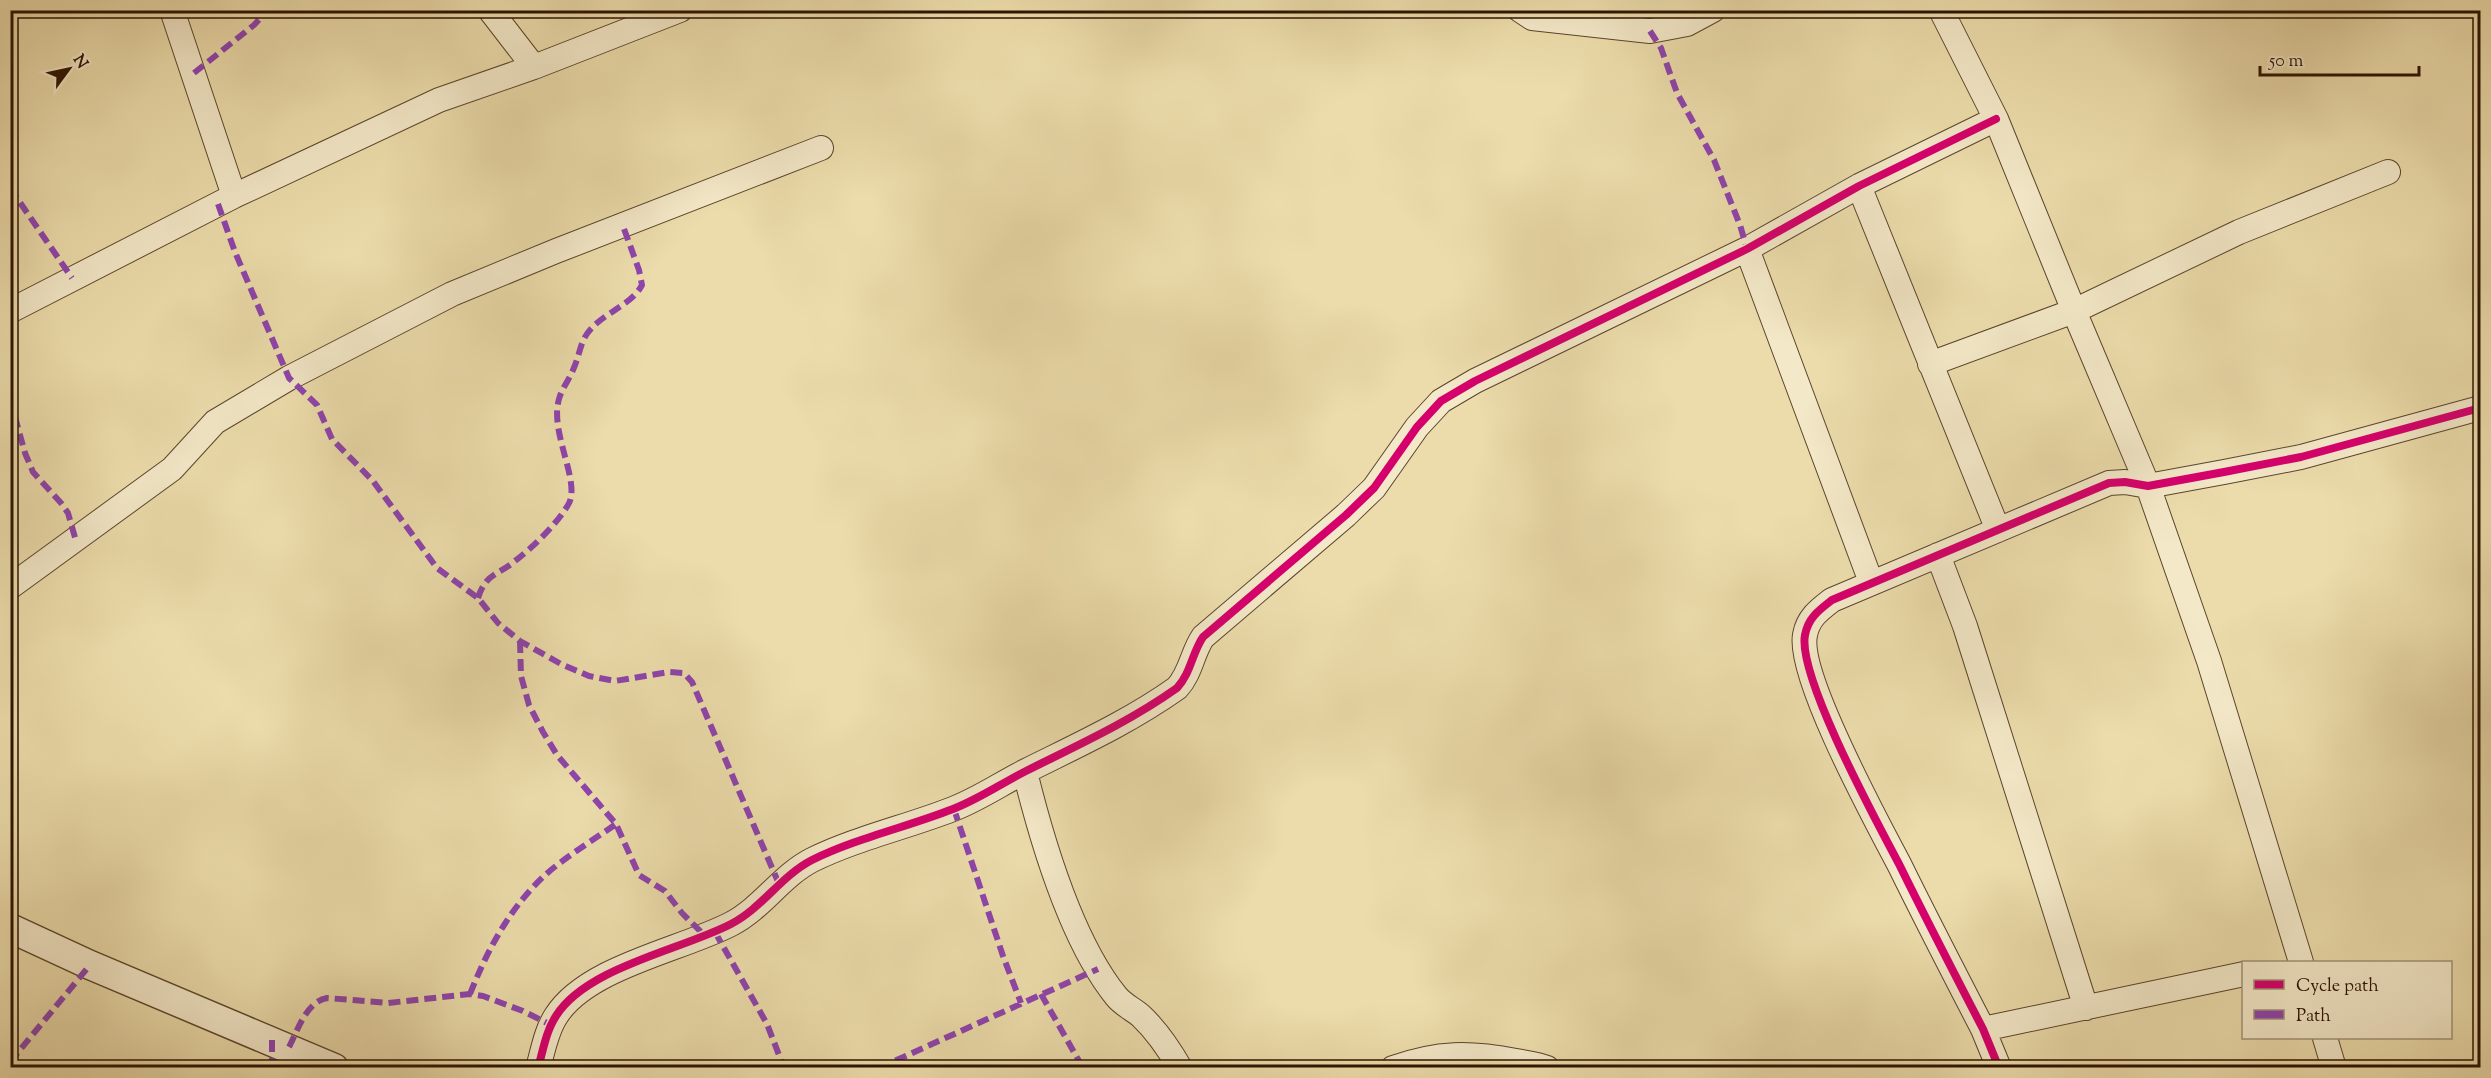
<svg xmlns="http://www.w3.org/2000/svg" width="2491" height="1078" font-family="'Sorts Mill Goudy',serif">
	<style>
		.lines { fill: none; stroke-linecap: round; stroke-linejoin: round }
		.minor-casing { stroke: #5c452b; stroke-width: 26 }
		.tertiary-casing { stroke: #5c452b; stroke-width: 31 }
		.minor { stroke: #f3e8c8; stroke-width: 24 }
		.tertiary { stroke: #f3e8c8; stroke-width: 28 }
		.quiet { stroke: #8e44ad; stroke-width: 6; stroke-dasharray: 12 6; stroke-linecap: butt }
		.cycleway-casing { stroke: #f3e8c8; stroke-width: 11 }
		.cycleway { stroke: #d6006c; stroke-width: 8 }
	</style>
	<rect width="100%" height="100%" fill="#ecdcab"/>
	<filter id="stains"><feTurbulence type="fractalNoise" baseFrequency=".00333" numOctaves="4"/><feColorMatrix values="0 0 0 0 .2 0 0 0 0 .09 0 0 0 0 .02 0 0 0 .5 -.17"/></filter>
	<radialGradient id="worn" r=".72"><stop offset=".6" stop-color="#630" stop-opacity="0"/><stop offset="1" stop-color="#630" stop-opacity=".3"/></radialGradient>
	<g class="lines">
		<defs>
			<path id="minor" d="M172,10L234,196
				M490,10L534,67
				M1520,10L1532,18L1650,31L1687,24L1713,10
				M1941,10L1996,119L2074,311L2148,486L2209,661L2301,962
				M1859,186L1998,530
				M1747,249L1871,582
				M10,311L234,196L439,100L534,67L680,10
				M1930,364L2074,311L2239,232L2388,172
				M1938,555L1965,626L2086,1008
				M10,587L172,469L215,422L289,378L452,294L556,251L821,148
				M1025,772C1042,841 1071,940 1116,996C1123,1005 1133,1009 1141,1016C1157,1031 1169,1049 1180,1068
				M1983,1029L2244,974
				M2325,1038L2334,1068
				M538,1068C543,1051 546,1031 556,1016C587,967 681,950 731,924C762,908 781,876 812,860C857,838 907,827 953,809C979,799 1002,783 1026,771C1078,745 1129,722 1177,688C1191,673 1192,653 1203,637L1346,515L1374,488L1417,427L1441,401L1475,381L1747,249L1859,186L1996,119
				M1393,1068C1438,1052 1470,1052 1516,1061C1526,1063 1538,1064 1547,1068
				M1999,1068L1983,1029C1955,975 1927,921 1900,866C1878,824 1797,676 1805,635C1808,618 1819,610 1832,600L2109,483L2125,482L2148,486L2224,472L2301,457L2480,408"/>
			<path id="tertiary" d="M10,928L90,965L334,1068"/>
		</defs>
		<!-- minor casing -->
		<use href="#minor" class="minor-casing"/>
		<!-- tertiary casing -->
		<use href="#tertiary" class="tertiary-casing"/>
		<!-- minor -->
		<use href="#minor" class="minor"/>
		<!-- tertiary -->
		<use href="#tertiary" class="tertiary"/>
		<!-- quiet -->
		<path class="quiet" d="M1650,31L1661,48L1677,93L1714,160L1740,225L1747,249
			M194,73L254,25L268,10
			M10,188L72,278
			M218,204L235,252L289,378L317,405L332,439L373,481L437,568L478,598L498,623L520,641L561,664L589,676L615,681L669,672L684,673L692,682L779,884
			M10,399L25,453L33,472L61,503L68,513L76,541
			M478,598C486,573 497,576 515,561C534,546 556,525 568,505C582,483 549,433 559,399C562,388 569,380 573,370C582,350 579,338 597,323C612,310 633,302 642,285L639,270L623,226
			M520,641L521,676L529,705L543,732L557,755L616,824L639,875L665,891L682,913L706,937
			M954,809L1003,956L1021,1003
			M715,932L767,1024L784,1068
			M470,994C487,951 509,909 544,876C565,857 592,841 616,824
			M1041,994L1083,1068
			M272,1040V1068
			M289,1047C298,1030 306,1002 327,998L388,1003L470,994L483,996L523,1011L551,1025
			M10,1062L90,965
			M879,1068L1098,969"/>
		<defs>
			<path id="cycleway" d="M538,1068C543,1051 546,1031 556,1016C587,967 681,950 731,924C762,908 781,876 812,860C857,838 907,827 953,809C979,799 1002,783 1026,771C1078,745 1129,722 1177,688C1191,673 1192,653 1203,637L1346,515L1374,488L1417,427L1441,401L1475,381L1747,249L1859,186L1996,119
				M1999,1068L1983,1029C1955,975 1927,921 1900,866C1878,824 1797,676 1805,635C1808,618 1819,610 1832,600L2109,483L2125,482L2148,486L2224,472L2301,457L2480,408"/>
		</defs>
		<!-- cycleway casing -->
		<use href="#cycleway" class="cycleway-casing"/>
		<!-- cycleway -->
		<use href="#cycleway" class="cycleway"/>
	</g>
	<!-- margin -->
	<rect width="2491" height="1078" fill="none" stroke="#ecdcab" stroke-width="36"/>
	<rect x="12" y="12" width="2467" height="1054" fill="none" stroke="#2c1300" stroke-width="3"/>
	<rect x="18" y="18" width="2455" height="1042" fill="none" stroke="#2c1300" stroke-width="1.5"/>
	<!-- legend -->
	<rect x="2242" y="961" width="210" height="78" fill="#f3e8c8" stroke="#a39378" stroke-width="1.5"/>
	<rect x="2254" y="980" width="30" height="9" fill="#d6006c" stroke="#a39378" stroke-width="1.5"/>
	<text x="2296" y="991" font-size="18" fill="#2c1300">Cycle path</text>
	<rect x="2254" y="1010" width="30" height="9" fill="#8e44ad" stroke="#a39378" stroke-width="1.5"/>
	<text x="2296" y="1021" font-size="18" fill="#2c1300">Path</text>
	<!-- north arrow -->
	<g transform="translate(69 69) rotate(57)" stroke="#f3e8c8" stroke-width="4.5" paint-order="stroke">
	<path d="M0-4.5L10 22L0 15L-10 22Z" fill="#2c1300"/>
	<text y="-9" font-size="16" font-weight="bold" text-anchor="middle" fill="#2c1300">N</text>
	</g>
	<!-- scale -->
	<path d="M2260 66v9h159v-9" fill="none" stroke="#2c1300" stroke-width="3"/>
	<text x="2269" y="66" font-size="18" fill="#2c1300" stroke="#f3e8c8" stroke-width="4.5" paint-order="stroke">50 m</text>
	<rect width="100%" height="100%" filter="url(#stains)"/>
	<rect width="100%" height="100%" fill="url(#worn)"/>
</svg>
